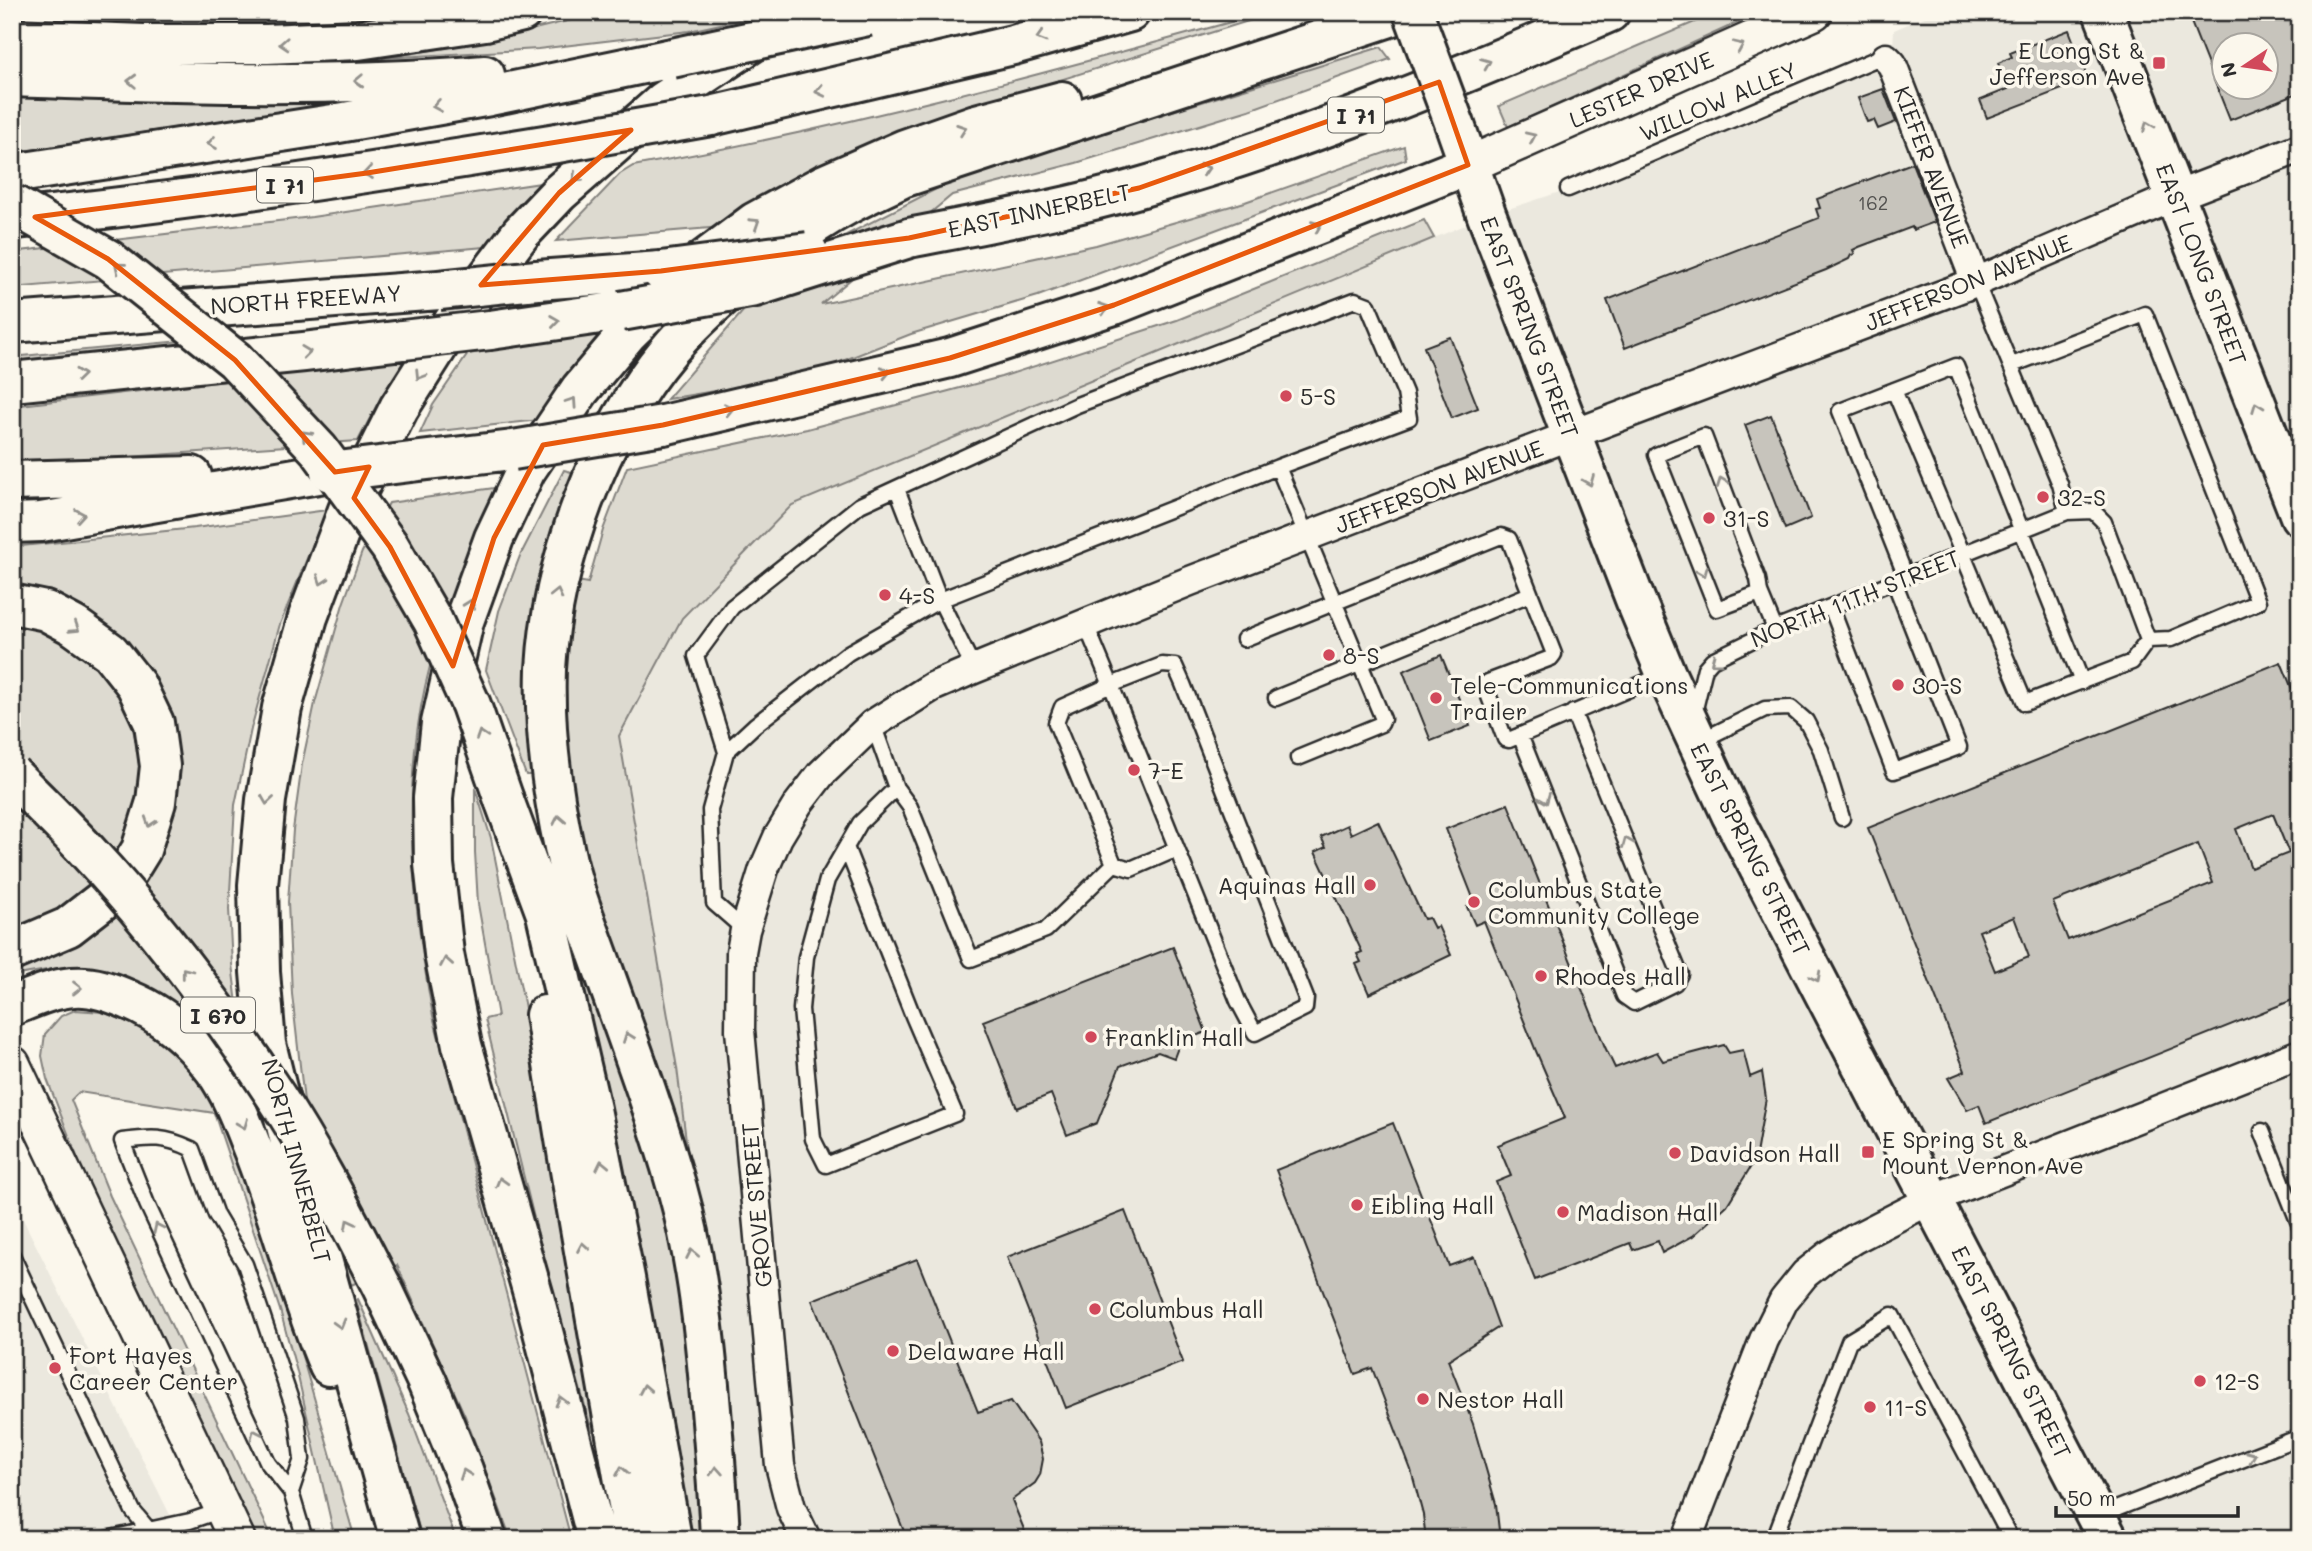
<svg xmlns="http://www.w3.org/2000/svg" width="2312" height="1551" font-family="Mali,sans-serif">
	<style>
		.built { fill: #ebe8de; fill-rule: evenodd }
		.green { fill: #dddad0; stroke: #84827e; stroke-width: 2 }
		.building { fill: #c7c4bc; stroke: #2b2b2b; stroke-width: 2; fill-rule: evenodd }
		.lines { fill: none; stroke-linecap: round; stroke-linejoin: round }
		.service-casing { stroke: #2b2b2b; stroke-width: 19 }
		.minor-casing { stroke: #2b2b2b; stroke-width: 33 }
		.tertiary-casing { stroke: #2b2b2b; stroke-width: 40 }
		.secondary-casing { stroke: #2b2b2b; stroke-width: 44 }
		.motorway-casing { stroke: #2b2b2b; stroke-width: 44 }
		.service { stroke: #fbf7ec; stroke-width: 14 }
		.minor { stroke: #fbf7ec; stroke-width: 28 }
		.tertiary { stroke: #fbf7ec; stroke-width: 35 }
		.secondary { stroke: #fbf7ec; stroke-width: 38 }
		.motorway { stroke: #fbf7ec; stroke-width: 38 }
		.secondary-bridge-casing { stroke: #2b2b2b; stroke-width: 44; stroke-linecap: butt }
		.motorway-bridge-casing { stroke: #2b2b2b; stroke-width: 44; stroke-linecap: butt }
		.secondary-bridge { stroke: #fbf7ec; stroke-width: 38 }
		.motorway-bridge { stroke: #fbf7ec; stroke-width: 38 }
		.oneway { stroke: #93918c }
		.marked { fill: none; stroke: #e8590c; stroke-width: 5; stroke-linejoin: round }
		.poi-dot { fill: #d1495b; stroke: #fbf7ec; stroke-width: 2.5 }
		.labels { text-anchor: middle; dominant-baseline: central; stroke-width: 7; stroke-linejoin: round; paint-order: stroke }
		.number-label { font-size: 19px; fill: #52514f }
		.shield { fill: #fbf7ec; stroke: #696865; stroke-width: 2 }
		.shield-label { font-size: 21px; font-weight: bold; fill: #2b2b2b }
		.poi-label { font-size: 23px; fill: #2b2b2b; stroke: #fbf7ec; text-anchor: start }
		.street-label { font-size: 23px; fill: #2b2b2b; stroke: #fbf7ec }
	</style>
	<rect width="100%" height="100%" fill="#fbf7ec"/>
	<filter id="ink" filterUnits="userSpaceOnUse"><feTurbulence type="fractalNoise" baseFrequency=".0143" numOctaves="2"/><feDisplacementMap in="SourceGraphic" scale="14" xChannelSelector="R" yChannelSelector="G"/><feConvolveMatrix kernelMatrix="1 2 1 2 8 2 1 2 1" color-interpolation-filters="sRGB"/></filter>
	<g filter="url(#ink)">
		<!-- built -->
		<path class="built" d="M1936,12H2300V1539H737L725,1337L710,1236L687,1148L677,1068L619,736L682,618L792,505L1487,216L1569,189L1878,58L1892,63L1894,30ZM2224,46H2266V88H2224Z
			M12,1197L182,1539H12Z"/>
		<!-- green -->
		<path class="green" d="M159,12H335L183,15Z
			M604,12H753L743,19L689,31L538,49L382,58L481,42Z
			M1267,12H1277L993,101L722,227L556,241L620,174L633,166C847,128 1057,70 1267,12Z
			M1718,12H1761L1508,127L1499,106Z
			M1381,47L1390,59L1249,110L1076,163L952,195L821,304L1096,245L1245,202L1404,146L1406,159L1038,296L911,334L804,376L667,399L744,310L844,236L942,186L1020,158Z
			M12,91L138,98L336,103L12,153Z
			M541,183L485,247L12,288V252L312,217Z
			M1424,220L1434,238L792,505L682,618L619,736L677,1068L687,1148L591,880L578,826L562,717L566,659L577,581L588,583L603,530L627,467L807,429L1001,377L1177,320Z
			M609,332L540,420L420,433L433,405L468,354Z
			M180,341L179,350L12,367V357Z
			M406,360L382,395L358,441L12,465V406Z
			M564,470L575,473L534,775H526L486,670L499,611L520,556Z
			M501,487C469,551 440,617 425,687C401,795 413,908 433,1016L571,1539H511L465,1416L397,1265L351,1285L305,1110L292,994L288,902L293,830L302,764L315,703L343,604L362,552L389,503Z
			M327,510L280,624L251,729L235,805L229,909L232,964L248,1092L105,971L70,966L12,976V972L57,950L148,875L162,848L172,819L175,787L171,733L12,587V547L195,528Z
			M12,623C40,626 67,641 88,660C95,666 105,673 111,681C135,715 144,763 137,803C127,859 68,919 12,929Z
			M475,788L491,838L545,1108L599,1429L592,1431L545,1263L485,1019L498,1016L478,904L475,852Z
			M562,903L660,1168L687,1302L704,1539H688L651,1309Z
			M75,1010L103,1012L153,1032L168,1042L220,1107L291,1318L355,1539H335L297,1372L280,1310L214,1113L79,1092L71,1100L110,1196L273,1539H255L88,1185L47,1079L42,1056L45,1034L61,1016Z
			M358,1299L409,1414L456,1539H422L356,1300Z"/>
		<!-- building -->
		<path class="building" d="M2187,12H2300V92L2230,120ZM2224,46H2266V88H2224Z
			M2069,30L2088,79L1987,118L1980,100L2008,89L1998,63L2012,57L2010,53Z
			M1883,89L1896,122L1878,129L1874,120L1867,122L1858,98Z
			M1912,163L1935,222L1913,230L1912,227L1859,247L1853,250L1855,254L1851,255L1849,259L1826,270L1625,348L1607,300L1819,218L1816,209L1820,208L1817,199Z
			M1450,337L1478,408L1452,418L1424,347Z
			M1771,415L1811,518L1785,529L1745,425Z
			M1441,655L1470,726L1431,741L1403,671Z
			M2281,662L2300,708V997L1986,1123L1979,1105L1967,1110L1948,1078L1965,1071L1868,828ZM2273,814L2289,853L2251,868L2236,829ZM2198,844L2213,883L2068,940L2053,902ZM2014,917L2029,957L1995,971L1979,931Z
			M1508,804L1605,1047L1615,1068L1657,1052L1663,1061L1724,1045L1729,1053L1743,1050L1750,1077L1762,1072L1766,1098L1755,1160L1727,1205L1693,1236L1662,1253L1658,1241L1633,1250L1630,1243L1535,1280L1496,1182L1511,1176L1498,1145L1565,1118L1536,1051L1484,921L1475,925L1467,907L1475,903L1446,829Z
			M1378,821L1424,919L1429,918L1434,928L1438,926L1451,955L1369,994L1356,964L1361,962L1357,954L1362,952L1315,852L1326,847L1321,837L1347,825L1351,834Z
			M1173,947L1206,1032L1180,1042L1174,1058L1158,1052L1120,1066L1097,1123L1067,1135L1051,1094L1017,1108L983,1021Z
			M1393,1123L1449,1266L1474,1257L1499,1327L1448,1360L1473,1424L1496,1504L1500,1539H1426L1423,1515L1411,1470L1372,1368L1355,1374L1276,1170Z
			M1125,1211L1183,1362L1066,1408L1007,1257Z
			M917,1259L978,1412L1011,1401L1039,1442L1043,1459L1040,1475L1035,1483L1012,1500L1028,1539H907L812,1300Z"/>
		<g class="lines">
			<defs>
				<path id="service" d="M1568,189L1878,58H1886
					M1976,282L2060,484L2067,512
					M2012,365L2145,314L2258,602L2171,639L2148,640
					M897,489L940,600L974,669
					M1906,577L1840,411L1956,366L2082,682
					M1760,593L1717,609L1656,455L1704,436L1758,579L1760,593L1775,629
					M1831,607L1894,771L1959,747L1894,581
					M1244,639L1501,536L1509,539L1554,654L1551,658L1488,682L1485,686L1505,739L1509,740L1665,674
					M1162,665L1175,666L1183,684L1306,998L1305,1008L1255,1033L1238,1001L1111,685Z
					M1276,698L1530,594
					M1694,713L1705,668L1712,660L1775,629L2067,512L2093,511L2104,522L2148,640L2132,662L2025,703L1894,390
					M1520,735L1624,996L1634,1003L1675,983L1680,974L1573,712
					M1700,741L1765,709L1791,708L1806,721L1821,750L1842,818
					M726,752L696,656L732,607L860,505L1077,405L1355,300L1368,305L1405,393L1409,418L1278,467L1383,719L1381,724L1298,758
					M896,788L910,807L971,959L1046,930L1114,864L1056,723L1062,707L1111,685L1086,625
					M846,847L913,1016L955,1114L826,1165L813,1139L801,1009L806,957L827,880L860,823L896,788L873,724
					M1114,864L1131,869L1177,849
					M745,930L714,903L710,810L726,752L755,725L848,653L940,600L1278,467
					M2262,1131L2300,1226
					M12,1255L133,1511L149,1530
					M291,1492L302,1459L297,1418L245,1264L216,1215L192,1149C165,1136 151,1137 122,1141L147,1204L268,1463L291,1492L305,1539
					M2098,1516L2300,1437
					M106,1539L190,1521L222,1510
					M1774,1539L1849,1341L1892,1315L2011,1539"/>
				<path id="minor" d="M1886,58L1892,64L1976,282
					M806,1539L791,1508L780,1465L740,1030L741,952L745,930L764,869L778,837L798,804L821,774L873,724L932,687L974,669L1190,581L1571,435L1976,282L2176,196L2300,148
					M1687,1539L1764,1340L1784,1300L1805,1274L1829,1255L1854,1239L1932,1199L2300,1054"/>
				<path id="tertiary" d="M1468,165L1814,12
					M12,1064L237,1539"/>
				<path id="secondary" d="M2103,12L2300,516
					M1455,125L1487,216L1635,599L1666,674L1731,814L2108,1539"/>
				<path id="motorway" d="M12,39L143,44H267L358,40L485,21L522,12
					M12,77C170,83 327,88 485,75
					M711,116L1013,45L1130,12
					M12,174L333,124L490,96L672,58
					M15,219C197,200 377,172 557,143
					M909,238C986,223 1066,209 1142,187C1302,142 1457,78 1610,12
					M537,280L661,271
					M12,323L439,290
					M490,330L621,311
					M12,382L304,352L403,340
					M663,425L950,358L1114,305L1468,165
					M411,462L513,450
					M12,481L192,476
					M12,523L41,522L330,472
					M12,604L46,611L74,626L110,652L136,685L154,723L160,766L156,802L141,850L117,889L68,927L12,951
					M504,800L546,914L591,1109L625,1278L672,1539
					M12,1006C32,998 51,989 73,987C92,985 111,992 129,1000C163,1014 192,1040 214,1069C232,1094 242,1122 253,1150C281,1221 299,1296 329,1366
					M545,1015L570,1170L634,1539
					M381,1285L427,1382L463,1470L487,1539
					M400,1539L297,1170L266,1044L260,972L258,885L266,800L282,708L308,617L348,510L399,408L454,321L521,233L559,193L664,101L756,40
					M597,1539L534,1297L462,1045L444,954L434,864L433,798L441,723L464,621L494,538L526,470L580,390L627,334L700,263L755,222L823,185L905,149L976,124L1062,101
					M720,1539C718,1487 713,1436 709,1385C703,1319 695,1252 677,1188C656,1114 629,1042 603,969C590,931 573,892 565,852C552,793 544,729 546,669C552,561 599,433 669,350C685,331 704,313 723,296C762,262 801,230 847,205C865,195 884,187 902,178L1405,12"/>
			</defs>
			<!-- service casing -->
			<use href="#service" class="service-casing"/>
			<!-- minor casing -->
			<use href="#minor" class="minor-casing"/>
			<!-- tertiary casing -->
			<use href="#tertiary" class="tertiary-casing"/>
			<!-- secondary casing -->
			<use href="#secondary" class="secondary-casing"/>
			<!-- motorway casing -->
			<use href="#motorway" class="motorway-casing"/>
			<!-- service -->
			<use href="#service" class="service"/>
			<!-- minor -->
			<use href="#minor" class="minor"/>
			<!-- tertiary -->
			<use href="#tertiary" class="tertiary"/>
			<!-- secondary -->
			<use href="#secondary" class="secondary"/>
			<!-- motorway -->
			<use href="#motorway" class="motorway"/>
			<defs>
				<path id="secondary-bridge" d="M1413,12L1455,125"/>
				<path id="motorway-bridge" d="M672,58L868,16
					M557,143L711,116
					M12,204L108,259L235,360L319,450L390,547L433,621L471,705L504,800
					M661,271L808,252
					M439,290L537,280
					M621,311L755,287L909,238
					M403,340L490,330
					M513,450L663,425
					M330,472L411,462
					M12,775C37,800 63,825 87,851C154,923 221,1013 275,1095C315,1155 348,1221 381,1285"/>
			</defs>
			<!-- secondary-bridge casing -->
			<use href="#secondary-bridge" class="secondary-bridge-casing"/>
			<!-- motorway-bridge casing -->
			<use href="#motorway-bridge" class="motorway-bridge-casing"/>
			<!-- secondary-bridge -->
			<use href="#secondary-bridge" class="secondary-bridge"/>
			<!-- motorway-bridge -->
			<use href="#motorway-bridge" class="motorway-bridge"/>
		</g>
		<!-- one-way arrows -->
		<defs><path id="oneway-chevron" d="M-2-3.5L2.5 0L-2 3.5" fill="none" stroke-width="1.6" stroke-linecap="round" stroke-linejoin="round" transform="scale(1.75)"/></defs>
		<g class="oneway">
			<use href="#oneway-chevron" transform="translate(1041 37) rotate(164)"/>
			<use href="#oneway-chevron" transform="translate(284 44) rotate(177)"/>
			<use href="#oneway-chevron" transform="translate(1739 46) rotate(-24)"/>
			<use href="#oneway-chevron" transform="translate(1486 63) rotate(-22)"/>
			<use href="#oneway-chevron" transform="translate(132 81) rotate(-178)"/>
			<use href="#oneway-chevron" transform="translate(359 81) rotate(178)"/>
			<use href="#oneway-chevron" transform="translate(820 91) rotate(167)"/>
			<use href="#oneway-chevron" transform="translate(437 106) rotate(170)"/>
			<use href="#oneway-chevron" transform="translate(2148 126) rotate(-112)"/>
			<use href="#oneway-chevron" transform="translate(962 129) rotate(-19)"/>
			<use href="#oneway-chevron" transform="translate(1531 137) rotate(-24)"/>
			<use href="#oneway-chevron" transform="translate(212 143) rotate(171)"/>
			<use href="#oneway-chevron" transform="translate(1205 169) rotate(-17)"/>
			<use href="#oneway-chevron" transform="translate(368 173) rotate(171)"/>
			<use href="#oneway-chevron" transform="translate(576 178) rotate(139)"/>
			<use href="#oneway-chevron" transform="translate(755 223) rotate(-33)"/>
			<use href="#oneway-chevron" transform="translate(1317 226) rotate(-22)"/>
			<use href="#oneway-chevron" transform="translate(119 267) rotate(-141)"/>
			<use href="#oneway-chevron" transform="translate(1104 308) rotate(-18)"/>
			<use href="#oneway-chevron" transform="translate(555 321) rotate(-8)"/>
			<use href="#oneway-chevron" transform="translate(306 352) rotate(-7)"/>
			<use href="#oneway-chevron" transform="translate(886 372) rotate(-13)"/>
			<use href="#oneway-chevron" transform="translate(80 375) rotate(-6)"/>
			<use href="#oneway-chevron" transform="translate(420 375) rotate(122)"/>
			<use href="#oneway-chevron" transform="translate(572 402) rotate(-56)"/>
			<use href="#oneway-chevron" transform="translate(2257 407) rotate(-111)"/>
			<use href="#oneway-chevron" transform="translate(729 409) rotate(-13)"/>
			<use href="#oneway-chevron" transform="translate(306 435) rotate(-133)"/>
			<use href="#oneway-chevron" transform="translate(1589 481) rotate(68)"/>
			<use href="#oneway-chevron" transform="translate(1722 482) rotate(-111)"/>
			<use href="#oneway-chevron" transform="translate(80 515) rotate(-10)"/>
			<use href="#oneway-chevron" transform="translate(1703 572) rotate(68)"/>
			<use href="#oneway-chevron" transform="translate(322 580) rotate(110)"/>
			<use href="#oneway-chevron" transform="translate(557 594) rotate(-77)"/>
			<use href="#oneway-chevron" transform="translate(470 604) rotate(-70)"/>
			<use href="#oneway-chevron" transform="translate(75 628) rotate(33)"/>
			<use href="#oneway-chevron" transform="translate(1715 661) rotate(143)"/>
			<use href="#oneway-chevron" transform="translate(481 735) rotate(-109)"/>
			<use href="#oneway-chevron" transform="translate(1545 799) rotate(68)"/>
			<use href="#oneway-chevron" transform="translate(267 800) rotate(98)"/>
			<use href="#oneway-chevron" transform="translate(559 820) rotate(-101)"/>
			<use href="#oneway-chevron" transform="translate(150 822) rotate(108)"/>
			<use href="#oneway-chevron" transform="translate(1627 842) rotate(-112)"/>
			<use href="#oneway-chevron" transform="translate(446 962) rotate(-100)"/>
			<use href="#oneway-chevron" transform="translate(186 972) rotate(-128)"/>
			<use href="#oneway-chevron" transform="translate(1816 977) rotate(62)"/>
			<use href="#oneway-chevron" transform="translate(77 988)"/>
			<use href="#oneway-chevron" transform="translate(628 1037) rotate(-110)"/>
			<use href="#oneway-chevron" transform="translate(243 1124) rotate(69)"/>
			<use href="#oneway-chevron" transform="translate(602 1165) rotate(-102)"/>
			<use href="#oneway-chevron" transform="translate(501 1182) rotate(-106)"/>
			<use href="#oneway-chevron" transform="translate(349 1224) rotate(-117)"/>
			<use href="#oneway-chevron" transform="translate(158 1228) rotate(-115)"/>
			<use href="#oneway-chevron" transform="translate(583 1247) rotate(-100)"/>
			<use href="#oneway-chevron" transform="translate(692 1254) rotate(-101)"/>
			<use href="#oneway-chevron" transform="translate(340 1324) rotate(74)"/>
			<use href="#oneway-chevron" transform="translate(645 1389) rotate(-100)"/>
			<use href="#oneway-chevron" transform="translate(561 1401) rotate(-105)"/>
			<use href="#oneway-chevron" transform="translate(255 1434) rotate(-115)"/>
			<use href="#oneway-chevron" transform="translate(2251 1456) rotate(-21)"/>
			<use href="#oneway-chevron" transform="translate(622 1471) rotate(-100)"/>
			<use href="#oneway-chevron" transform="translate(716 1471) rotate(-94)"/>
			<use href="#oneway-chevron" transform="translate(465 1474) rotate(-110)"/>
		</g>
	</g>
	<!-- marked area -->
	<path class="marked" d="M1439,82L1468,165L1114,305L950,358L663,425L543,445L494,538L453,666L390,547L354,498L369,467L335,472L235,360L108,259L35,217L367,173L631,130L559,193L481,285L661,271L909,238L1139,188Z"/>
	<!-- markers -->
	<g class="poi-dot">
		<rect x="2152" y="56" width="14" height="14" rx="3.5"/>
		<circle cx="1286" cy="396" r="7"/>
		<circle cx="2043" cy="497" r="7"/>
		<circle cx="1709" cy="518" r="7"/>
		<circle cx="885" cy="595" r="7"/>
		<circle cx="1329" cy="655" r="7"/>
		<circle cx="1898" cy="685" r="7"/>
		<circle cx="1436" cy="698" r="7"/>
		<circle cx="1134" cy="770" r="7"/>
		<circle cx="1370" cy="885" r="7"/>
		<circle cx="1474" cy="902" r="7"/>
		<circle cx="1541" cy="976" r="7"/>
		<circle cx="1091" cy="1037" r="7"/>
		<rect x="1861" y="1145" width="14" height="14" rx="3.5"/>
		<circle cx="1675" cy="1153" r="7"/>
		<circle cx="1357" cy="1205" r="7"/>
		<circle cx="1563" cy="1212" r="7"/>
		<circle cx="1095" cy="1309" r="7"/>
		<circle cx="893" cy="1351" r="7"/>
		<circle cx="55" cy="1368" r="7"/>
		<circle cx="2200" cy="1381" r="7"/>
		<circle cx="1423" cy="1399" r="7"/>
		<circle cx="1870" cy="1407" r="7"/>
	</g>
	<g class="labels">
		<!-- number labels -->
		<g class="number-label">
			<text x="1873" y="202">162</text>
		</g>
		<!-- shield labels -->
		<g class="shield">
			<rect x="1328" y="97.5" width="56" height="35" rx="5"/>
			<rect x="257" y="167.5" width="56" height="35" rx="5"/>
			<rect x="181" y="997.5" width="74" height="35" rx="5"/>
		</g>
		<g class="shield-label">
			<text x="1356" y="115">I 71</text>
			<text x="285" y="185">I 71</text>
			<text x="218" y="1015">I 670</text>
		</g>
		<!-- poi labels -->
		<g class="poi-label">
			<text x="2145" y="50" text-anchor="end">E Long St &amp;<tspan x="2145" dy="26">Jefferson Ave</tspan></text>
			<text x="1300" y="396">5-S</text>
			<text x="2057" y="497">32-S</text>
			<text x="1723" y="518">31-S</text>
			<text x="899" y="595">4-S</text>
			<text x="1343" y="655">8-S</text>
			<text x="1450" y="685">Tele-Communications<tspan x="1450" dy="26">Trailer</tspan></text>
			<text x="1912" y="685">30-S</text>
			<text x="1148" y="770">7-E</text>
			<text x="1356" y="885" text-anchor="end">Aquinas Hall</text>
			<text x="1488" y="889">Columbus State<tspan x="1488" dy="26">Community College</tspan></text>
			<text x="1555" y="976">Rhodes Hall</text>
			<text x="1105" y="1037">Franklin Hall</text>
			<text x="1882" y="1139">E Spring St &amp;<tspan x="1882" dy="26">Mount Vernon Ave</tspan></text>
			<text x="1689" y="1153">Davidson Hall</text>
			<text x="1371" y="1205">Eibling Hall</text>
			<text x="1577" y="1212">Madison Hall</text>
			<text x="1109" y="1309">Columbus Hall</text>
			<text x="907" y="1351">Delaware Hall</text>
			<text x="69" y="1355">Fort Hayes<tspan x="69" dy="26">Career Center</tspan></text>
			<text x="2214" y="1381">12-S</text>
			<text x="1437" y="1399">Nestor Hall</text>
			<text x="1884" y="1407">11-S</text>
		</g>
		<!-- street labels -->
		<g class="street-label">
			<text transform="translate(1641 89) rotate(-24)">LESTER DRIVE</text>
			<text transform="translate(1718 101) rotate(-23)">WILLOW ALLEY</text>
			<text transform="translate(1932 167) rotate(69)">KIEFER AVENUE</text>
			<text transform="translate(1039 210) rotate(-12)">EAST INNERBELT</text>
			<text transform="translate(2202 264) rotate(69)">EAST LONG STREET</text>
			<text transform="translate(1968 282) rotate(-22)">JEFFERSON AVENUE</text>
			<text transform="translate(306 299) rotate(-4)">NORTH FREEWAY</text>
			<text transform="translate(1530 327) rotate(69)">EAST SPRING STREET</text>
			<text transform="translate(1439 486) rotate(-21)">JEFFERSON AVENUE</text>
			<text transform="translate(1855 598) rotate(-22)">NORTH 11TH STREET</text>
			<text transform="translate(1751 849) rotate(63)">EAST SPRING STREET</text>
			<text transform="translate(297 1161) rotate(75)">NORTH INNERBELT</text>
			<text transform="translate(756 1205) rotate(-95)">GROVE STREET</text>
			<text transform="translate(2012 1352) rotate(63)">EAST SPRING STREET</text>
		</g>
	</g>
	<!-- margin -->
	<rect width="2312" height="1551" fill="none" stroke="#fbf7ec" stroke-width="42"/>
	<rect x="21" y="21" width="2270" height="1509" fill="none" stroke="#2b2b2b" stroke-width="2.5" filter="url(#ink)"/>
	<!-- north arrow -->
	<g transform="translate(2245 66) rotate(257)"><circle r="33" fill="#fbf7ec" stroke="#a8a59f" stroke-width="2"/>
	<path d="M0-5L12 26L0 18L-12 26Z" fill="#d1495b"/>
	<text y="-10" font-size="19" font-weight="bold" text-anchor="middle" fill="#2b2b2b">N</text>
	</g>
	<!-- scale -->
	<path d="M2056 1506v10h182v-10" fill="none" stroke="#2b2b2b" stroke-width="3.5"/>
	<text x="2067" y="1506" font-size="21" fill="#2b2b2b" stroke="#fbf7ec" stroke-width="5" paint-order="stroke">50 m</text>
</svg>
